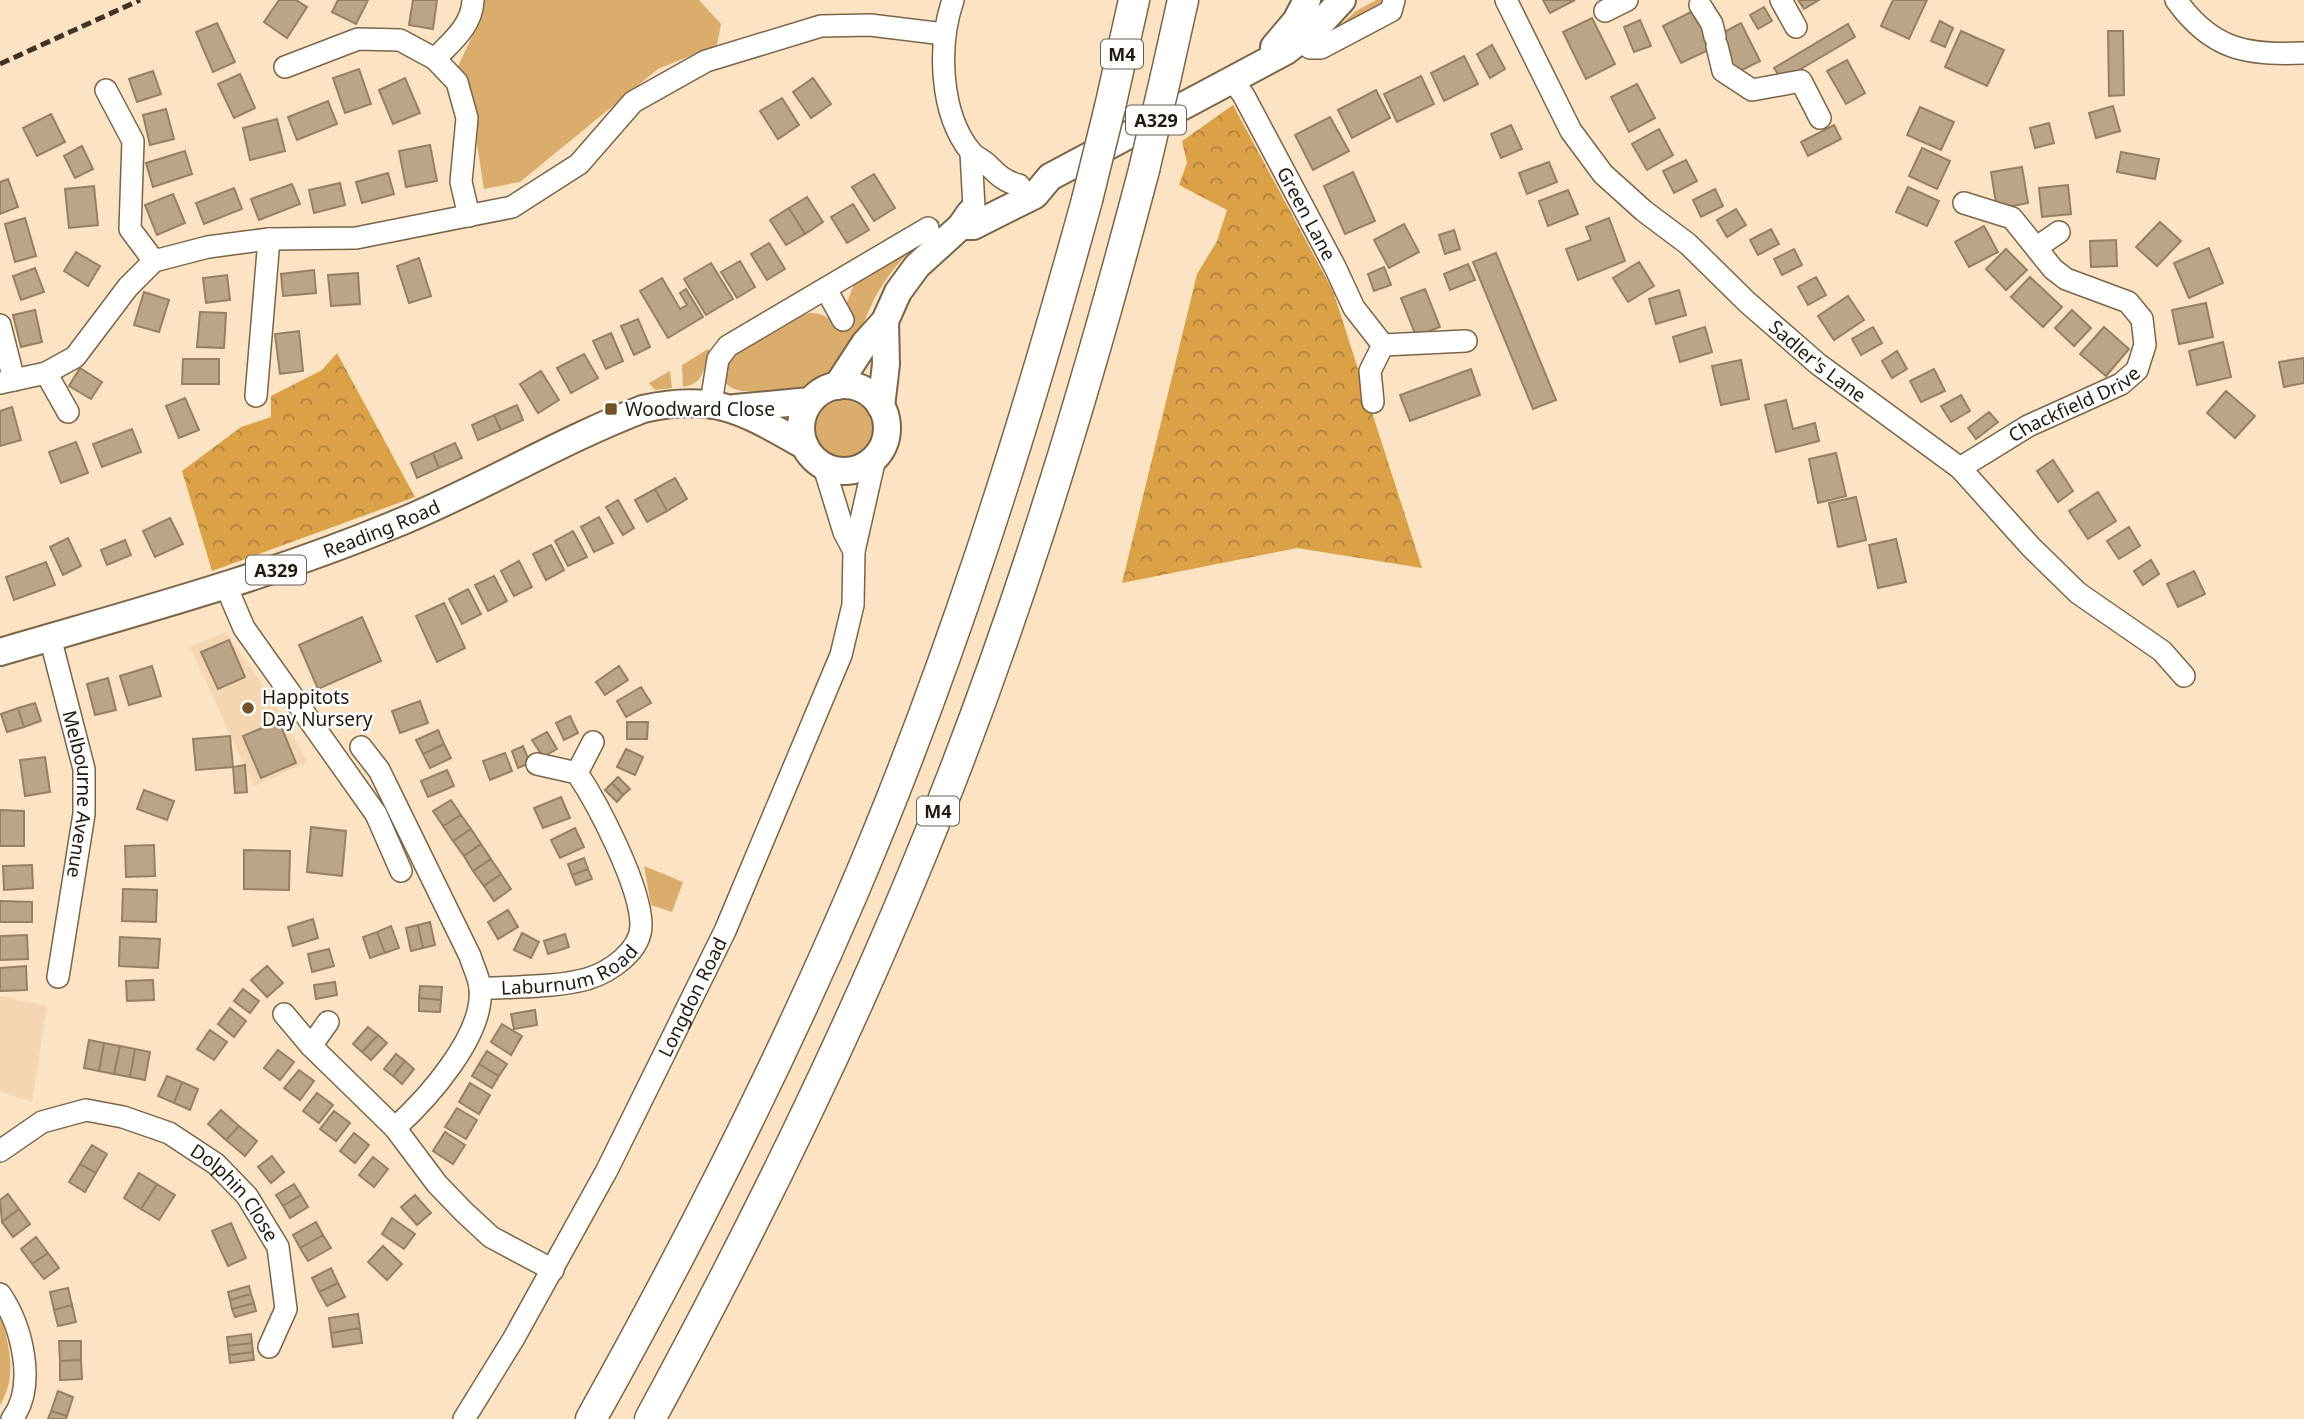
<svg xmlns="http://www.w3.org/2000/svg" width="2304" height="1419" font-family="'Noto Sans',sans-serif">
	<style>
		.built { fill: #f4d7b2 }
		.green { fill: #dbad6c }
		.forest { fill: url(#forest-crowns) }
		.building { fill: #bca587; stroke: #968062; stroke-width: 2 }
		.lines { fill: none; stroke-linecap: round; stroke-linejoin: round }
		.minor-casing { stroke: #7a6548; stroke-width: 24 }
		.major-casing { stroke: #7a6548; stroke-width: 30 }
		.highway-casing { stroke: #7a6548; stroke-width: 33 }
		.minor { stroke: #fff; stroke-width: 21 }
		.major { stroke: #fff; stroke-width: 26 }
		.highway { stroke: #fff; stroke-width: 30 }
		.rail { stroke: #3f3427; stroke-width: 5; stroke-dasharray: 10 5; stroke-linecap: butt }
		.highway-bridge-casing { stroke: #7a6548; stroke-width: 33; stroke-linecap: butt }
		.highway-bridge { stroke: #fff; stroke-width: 30 }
		.poi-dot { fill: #715327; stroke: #fff; stroke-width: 2.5 }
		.labels { text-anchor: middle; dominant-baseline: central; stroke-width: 5; stroke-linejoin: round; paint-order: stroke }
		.shield { fill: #fff; stroke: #655f57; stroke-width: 2 }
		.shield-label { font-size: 18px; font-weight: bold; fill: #231a0f }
		.street-label { font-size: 19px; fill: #231a0f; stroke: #fff }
		.poi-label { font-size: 19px; fill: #231a0f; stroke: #fff; text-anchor: start }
	</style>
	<defs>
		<pattern id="forest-crowns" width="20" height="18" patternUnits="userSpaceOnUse" patternTransform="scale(1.75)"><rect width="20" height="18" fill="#dba147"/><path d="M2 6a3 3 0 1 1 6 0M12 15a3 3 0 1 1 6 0" fill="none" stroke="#b1823a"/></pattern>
	</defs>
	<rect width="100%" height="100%" fill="#fbe3c3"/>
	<!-- built -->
	<path class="built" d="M225,632L264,686L308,762L254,786L190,647Z
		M0,996L47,1006L32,1102L0,1091Z"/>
	<!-- green -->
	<path class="green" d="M483,0H699L721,24L717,45L658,69L520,182L484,189L467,81L457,68L482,16Z
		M1376,0H1382L1380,7L1330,34L1356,11Z
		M937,219L940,222C917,242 896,263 880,289C872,301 868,315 861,328C837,372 812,394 761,392C745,391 732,393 722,379L728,355C746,345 795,311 814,313C825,314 835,322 842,330L852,325L846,305L854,284Z
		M708,349L712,352C701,367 707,383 683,387L682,365Z
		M670,371L672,388L655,390L649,383Z
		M815 429a29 29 0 1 1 58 0a29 29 0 1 1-58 0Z
		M644,866L683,882L672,912L651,905Z
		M0,1313C9,1344 18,1377 0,1405Z"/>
	<!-- forest -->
	<path class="forest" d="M1233,105L1333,291L1422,568L1297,548L1122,583L1197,274L1217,241L1227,210L1179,185L1187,163L1182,141Z
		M337,353L415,497L212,571L182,471L241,427L271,417V396L322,370Z"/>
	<!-- building -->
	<path class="building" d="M279,0H296L307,7L287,38L264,22Z
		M338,0H368L356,24L332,12Z
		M413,0H437L433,29L409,25Z
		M1543,0H1575L1550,13Z
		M1798,0H1819L1804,9Z
		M1893,0H1927L1909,39L1881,26Z
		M1764,7L1772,21L1758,29L1750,15Z
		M1699,8L1713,38L1741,23L1760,61L1734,74L1719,45L1681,63L1663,26Z
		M1592,18L1615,64L1586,79L1563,32Z
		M1640,20L1651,46L1634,52L1624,27Z
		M1940,21L1953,28L1945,47L1931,41Z
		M217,23L235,62L213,72L196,32Z
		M1848,24L1855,37L1782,80L1774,68Z
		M1961,31L2004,50L1987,86L1945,67Z
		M2108,31H2123L2124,95L2109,96Z
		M1492,45L1505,69L1490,78L1477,54Z
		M1464,56L1478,84L1444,101L1431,73Z
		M1847,60L1865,93L1846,104L1827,71Z
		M359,69L371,104L345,113L333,78Z
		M153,71L161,94L137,102L129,79Z
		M240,74L255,108L234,118L218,84Z
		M1421,76L1434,104L1397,122L1384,94Z
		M405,78L420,113L393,124L379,90Z
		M813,78L831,104L811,118L793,92Z
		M1637,84L1655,118L1629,132L1611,97Z
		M1376,90L1390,118L1352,138L1338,110Z
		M782,98L799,125L778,139L760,111Z
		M328,101L337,124L297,140L288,117Z
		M2113,106L2120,131L2096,138L2089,113Z
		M1920,107L1954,122L1941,150L1907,135Z
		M166,109L174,139L150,145L143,115Z
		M51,114L65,142L37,156L23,128Z
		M1330,117L1349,151L1313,170L1295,135Z
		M277,119L285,151L250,160L243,128Z
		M2049,123L2054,143L2035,148L2030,128Z
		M1511,125L1522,149L1501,158L1491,134Z
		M1834,125L1841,139L1808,156L1801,142Z
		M1659,129L1673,155L1647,170L1632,144Z
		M430,145L437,181L406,187L399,151Z
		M82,146L93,169L75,178L64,156Z
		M1922,148L1950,161L1937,189L1909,176Z
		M185,151L192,174L153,187L146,163Z
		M2121,152L2159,159L2155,179L2117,172Z
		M1686,160L1697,181L1674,193L1663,171Z
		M1549,162L1557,182L1527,194L1519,173Z
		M2022,167L2028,203L1997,209L1991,172Z
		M1353,172L1375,221L1345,234L1324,186Z
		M388,173L394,194L362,203L356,182Z
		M874,174L895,208L874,221L852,187Z
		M8,179L18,207L0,214V182Z
		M340,183L345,205L314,213L309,190Z
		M292,184L300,204L259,220L251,199Z
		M2068,185L2071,214L2042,217L2039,188Z
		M94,186L98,225L69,228L65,189Z
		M1908,187L1939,201L1927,226L1896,212Z
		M234,188L242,209L204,224L196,203Z
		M1715,189L1723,206L1701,217L1693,200Z
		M1568,190L1578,214L1548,226L1539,201Z
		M173,194L185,223L157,235L145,205Z
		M807,197L823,222L805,234L789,208Z
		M853,204L869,230L847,243L831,217Z
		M789,208L805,234L786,245L770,220Z
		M1736,209L1746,225L1727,237L1717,220Z
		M25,218L36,256L15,262L5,224Z
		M1609,218L1625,261L1578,280L1566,249L1591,240L1586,227Z
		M2160,222L2181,241L2157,266L2136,247Z
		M1404,224L1419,252L1389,268L1374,240Z
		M1984,226L1998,252L1969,267L1955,242Z
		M1771,229L1779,244L1758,255L1750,240Z
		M1454,230L1460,249L1445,254L1439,235Z
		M2116,240L2117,266L2091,267L2090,241Z
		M769,243L785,269L767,280L751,254Z
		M2209,248L2223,283L2189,298L2174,263Z
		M1794,249L1802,265L1782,275L1774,259Z
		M2006,249L2027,270L2006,290L1986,269Z
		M76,252L100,266L88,286L64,271Z
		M1496,253L1556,400L1533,409L1473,262Z
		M419,258L431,296L409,303L397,266Z
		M740,261L755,287L737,298L721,272Z
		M1639,262L1654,286L1628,302L1613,278Z
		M711,263L733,299L706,315L684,279Z
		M1468,264L1475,280L1450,290L1444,274Z
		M1384,267L1391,285L1374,291L1368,274Z
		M35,268L44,292L21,300L13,276Z
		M314,270L316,293L283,296L281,274Z
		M358,273L360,304L331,306L328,275Z
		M227,275L230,300L206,303L203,278Z
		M1816,277L1826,295L1808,305L1798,287Z
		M2030,277L2062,307L2043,327L2011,297Z
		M662,278L680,309L687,305L680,293L686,289L703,317L668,338L640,291Z
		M1425,289L1440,327L1416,336L1401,298Z
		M1679,290L1686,315L1656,324L1649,299Z
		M144,292L169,300L159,332L134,325Z
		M1848,296L1864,320L1834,340L1818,316Z
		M2206,303L2213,337L2179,344L2172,310Z
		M35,310L42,342L21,347L13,315Z
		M2072,310L2091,328L2074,346L2055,328Z
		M200,312L226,313L224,348L197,347Z
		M638,319L650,347L634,355L621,326Z
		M1705,327L1712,352L1680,362L1673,337Z
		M1873,327L1882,343L1861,355L1852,339Z
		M2104,327L2129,349L2106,376L2080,354Z
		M299,331L303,371L280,374L275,334Z
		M611,333L623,361L606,369L593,341Z
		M2223,342L2231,377L2197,385L2189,351Z
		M1897,351L1907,369L1892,378L1882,361Z
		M584,354L598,378L571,393L557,368Z
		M2304,358V383L2284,387L2279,362Z
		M183,359H219V384H182Z
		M1741,360L1749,399L1721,405L1712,366Z
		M80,368L102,382L91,399L69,386Z
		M1471,369L1480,395L1410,421L1400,395Z
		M1934,369L1945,391L1921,402L1910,381Z
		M541,371L559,400L538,413L520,384Z
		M2226,391L2255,416L2235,438L2207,413Z
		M1961,395L1970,411L1951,422L1941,406Z
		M185,398L199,430L179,438L166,406Z
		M1786,400L1793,429L1815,423L1819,441L1776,452L1765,405Z
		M517,405L523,420L501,430L494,415Z
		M12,407L21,440L0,446V411Z
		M1989,412L1998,422L1976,439L1968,428Z
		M494,415L501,430L478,440L472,425Z
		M132,429L141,452L102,467L93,444Z
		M76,442L88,473L61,483L49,452Z
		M455,443L462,458L439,468L433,453Z
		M433,453L439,468L417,478L411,463Z
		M1836,453L1846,496L1818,503L1809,459Z
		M2053,460L2073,491L2058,502L2037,471Z
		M675,478L687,499L667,511L655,489Z
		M655,489L667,511L647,522L635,500Z
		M2098,492L2116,521L2088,539L2069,511Z
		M1856,497L1866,540L1838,547L1829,503Z
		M618,500L634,528L623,535L606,507Z
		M599,517L613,543L594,552L581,527Z
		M170,518L183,544L155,557L143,531Z
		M2129,527L2140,546L2119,559L2107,541Z
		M573,531L587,557L568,566L555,541Z
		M68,538L81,566L63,575L50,547Z
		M1896,539L1906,582L1878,588L1869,545Z
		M125,540L131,555L107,565L101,550Z
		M551,545L564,570L546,580L533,554Z
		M2151,560L2159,574L2143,585L2134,571Z
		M519,561L532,587L514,596L501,571Z
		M46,562L55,585L14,600L6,577Z
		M2194,571L2205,594L2178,607L2167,584Z
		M494,576L507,601L488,611L475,585Z
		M468,589L481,614L462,624L449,599Z
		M444,603L465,648L437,662L416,616Z
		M362,617L381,661L318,689L299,645Z
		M229,640L245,677L218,689L201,652Z
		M152,666L161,696L129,705L120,676Z
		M619,666L628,680L605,695L596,682Z
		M108,678L116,710L95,715L87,684Z
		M641,687L651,703L626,717L617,701Z
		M420,701L428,723L400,733L392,711Z
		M35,703L41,721L24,727L18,708Z
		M18,708L24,727L7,732L1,714Z
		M570,716L578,733L564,740L556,723Z
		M279,721L296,763L261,778L243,736Z
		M627,722H648L647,739H627Z
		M438,730L444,744L423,754L416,740Z
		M547,732L557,749L543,757L532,740Z
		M230,736L233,767L196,770L193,739Z
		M444,744L451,758L430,768L423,754Z
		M523,746L530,763L518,768L512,751Z
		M626,749L643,757L635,775L617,767Z
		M505,753L512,771L490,780L483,761Z
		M45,757L50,792L25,796L20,760Z
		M245,765L247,792L235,793L233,767Z
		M447,770L454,786L428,797L421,781Z
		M618,777L630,789L623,795L612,783Z
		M612,783L623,795L617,802L605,790Z
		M144,790L174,801L167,820L137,809Z
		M561,797L570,818L543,828L534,808Z
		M451,800L461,815L443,826L433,811Z
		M0,810L24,811V846H0Z
		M461,815L471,829L453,841L443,826Z
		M311,827L346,831L342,876L307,872Z
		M575,828L584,847L560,858L551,840Z
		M471,829L481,844L464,856L453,841Z
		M481,844L491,859L473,871L464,856Z
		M154,845L155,876L126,877L125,846Z
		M244,850L290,851L289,890L244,889Z
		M584,858L588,869L572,875L568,864Z
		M491,859L501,874L484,886L473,871Z
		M32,865L33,888L4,890L3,866Z
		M588,869L592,879L576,885L572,875Z
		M501,874L511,889L494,901L484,886Z
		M123,889L157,890L156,922L122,921Z
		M0,901L32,902V922H0Z
		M508,910L518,927L498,939L488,922Z
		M313,919L318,938L293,946L288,927Z
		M430,922L435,945L423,948L418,925Z
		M418,925L423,948L411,951L406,928Z
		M391,926L399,948L385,953L377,932Z
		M377,932L385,953L370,958L363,937Z
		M522,933L539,942L531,958L514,950Z
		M565,934L569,947L548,954L544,941Z
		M27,935L28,959L0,960V936Z
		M120,937L160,939L158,968L119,966Z
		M329,949L334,966L312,972L308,954Z
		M26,966L27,990L0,991V968Z
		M267,966L283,983L267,997L251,980Z
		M153,980L154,1000L127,1001L126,981Z
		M335,982L337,995L316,999L314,985Z
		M420,986L442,987L441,1000L419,998Z
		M243,989L259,1001L250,1013L234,1001Z
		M419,998L441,1000L440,1012L419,1011Z
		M230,1008L246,1021L234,1037L218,1024Z
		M535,1010L537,1025L514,1029L511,1014Z
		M502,1024L522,1036L511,1055L491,1042Z
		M368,1027L378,1035L362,1052L353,1044Z
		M210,1030L227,1042L214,1060L197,1049Z
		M378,1035L387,1043L371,1060L362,1052Z
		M89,1040L104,1043L99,1071L84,1068Z
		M104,1043L120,1046L114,1074L99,1071Z
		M120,1046L135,1049L130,1077L114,1074Z
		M135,1049L150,1052L145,1080L130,1077Z
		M278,1050L294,1062L280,1080L264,1068Z
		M487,1051L507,1064L499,1076L479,1064Z
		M396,1054L405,1061L393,1076L384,1069Z
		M405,1061L414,1069L402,1084L393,1076Z
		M479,1064L499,1076L492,1088L472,1076Z
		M299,1070L314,1081L300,1100L284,1088Z
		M167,1076L182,1082L174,1103L158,1096Z
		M182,1082L198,1089L190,1110L174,1103Z
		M470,1083L490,1095L479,1114L459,1102Z
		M317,1093L333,1105L319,1123L303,1111Z
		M457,1108L477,1120L466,1139L445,1127Z
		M221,1110L239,1126L226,1140L208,1124Z
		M334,1111L350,1123L336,1141L320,1129Z
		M239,1126L257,1141L245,1156L226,1140Z
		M445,1132L465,1145L453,1164L433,1151Z
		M354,1133L369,1145L355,1163L340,1151Z
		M92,1145L107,1154L96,1173L80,1164Z
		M272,1156L284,1172L271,1183L258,1167Z
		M373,1157L388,1169L374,1187L359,1175Z
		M80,1164L96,1173L85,1192L69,1182Z
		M139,1173L157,1184L141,1209L124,1198Z
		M157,1184L175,1195L159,1220L141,1209Z
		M294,1184L301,1195L283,1206L276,1195Z
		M8,1194L19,1209L2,1222L0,1200Z
		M301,1195L308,1207L290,1218L283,1206Z
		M415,1195L431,1213L417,1225L401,1207Z
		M19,1209L30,1224L13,1237L2,1222Z
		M392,1218L415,1234L404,1249L382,1234Z
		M316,1222L323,1235L300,1248L293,1235Z
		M231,1223L246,1258L228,1266L212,1231Z
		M323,1235L331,1248L308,1261L300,1248Z
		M36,1237L48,1253L32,1264L21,1249Z
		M383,1246L402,1264L387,1280L368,1262Z
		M48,1253L59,1268L44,1279L32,1264Z
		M331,1268L338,1283L319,1292L312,1278Z
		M338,1283L345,1297L327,1306L319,1292Z
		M249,1286L251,1294L230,1300L228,1292Z
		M68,1288L72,1305L54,1310L50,1292Z
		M251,1294L254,1303L232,1309L230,1300Z
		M254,1303L256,1311L235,1317L232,1309Z
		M72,1305L76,1322L58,1326L54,1310Z
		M358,1314L360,1328L331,1333L329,1318Z
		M360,1328L362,1343L333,1347L331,1333Z
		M251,1334L252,1343L228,1346L227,1337Z
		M59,1341H81V1360L60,1361Z
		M252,1343L253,1352L229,1355L228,1346Z
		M253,1352L254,1360L230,1363L229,1355Z
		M81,1360L82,1379L60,1380V1361Z
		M58,1391L73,1397L67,1416L51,1411Z
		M51,1411L67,1416L66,1419H48Z"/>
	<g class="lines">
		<defs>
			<g id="minor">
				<path d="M953,0C938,44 939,113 971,152C975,157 983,160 988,165C998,175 1005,182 1019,185"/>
				<path id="s1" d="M1506,0L1571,131L1603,174L1644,211L1688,244L1747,302L1818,364L1960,468L2031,547L2078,593L2162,651L2184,676"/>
				<path d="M1781,0L1796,27"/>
				<path d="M2176,0C2211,49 2246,56 2304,53"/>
				<path d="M1700,5L1712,24L1715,37"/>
				<path d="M1605,11L1627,0"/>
				<path d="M1300,40L1310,48H1321L1391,11L1394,0"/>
				<path d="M1717,46L1723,71L1752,90L1801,81L1820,118"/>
				<path d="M435,59C452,41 472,26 473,0"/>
				<path d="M285,67L358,39L400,40L435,59L457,82L467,118L461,182L469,216"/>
				<path id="s2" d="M1232,79L1244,96L1335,267L1354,308L1383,345"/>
				<path d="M106,90L133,141L130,229L154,261"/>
				<path d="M971,152L974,208"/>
				<path d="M2037,247L2059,232"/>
				<path d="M826,289L843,320"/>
				<path d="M0,325L14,380"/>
				<path d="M1383,345L1466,341"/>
				<path d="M46,373L68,412"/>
				<path d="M0,383L46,373L75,357L128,287L154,261L208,247L269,239L356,238L512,207L579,164L633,102L706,61L821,26L870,25L944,34"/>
				<path d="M256,396L269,239"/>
				<path d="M1373,402L1370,371L1383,345"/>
				<path d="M711,403L718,359L728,346L928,228"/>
				<path d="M824,467L844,532L854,551"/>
				<path id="s3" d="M1960,468L2028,426L2121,384L2137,370L2145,345L2142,319L2128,302L2066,279L2053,269L2012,218L1964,203"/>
				<path d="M226,586L244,628L376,814L401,871"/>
				<path id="s4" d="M50,637L84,769V814L58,977"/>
				<path d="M361,747L379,770L470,956C473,966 479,977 480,988C485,1035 427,1099 395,1128"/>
				<path d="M577,773L593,742"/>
				<path id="s5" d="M480,989C516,986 553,988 587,979C610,972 641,951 641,925C641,887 598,804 577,773L537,764"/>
				<path d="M284,1014L311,1046L395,1128L437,1184L464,1212L491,1237L553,1270"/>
				<path d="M311,1046L328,1022"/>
				<path id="s6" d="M0,1151L42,1122L86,1110L123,1117L169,1133L216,1164L247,1196L278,1247L286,1309L269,1347"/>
				<path d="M0,1294C22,1326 37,1386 12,1419"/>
				<path id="s7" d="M464,1419L514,1338L607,1170L725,931L841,655L853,605L854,551L875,458"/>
			</g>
			<g id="major">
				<path d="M1274,47L1296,21L1307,0"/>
				<path d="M961,226H973L1035,195L1050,177L1286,51L1318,26L1342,0"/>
				<circle cx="844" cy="428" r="43"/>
				<path d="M837,386L865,343L885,321L898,292L917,266L961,226L970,213"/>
				<path d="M881,407L886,364L885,321"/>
				<path d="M735,408L810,401"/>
				<path id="s8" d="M0,652C133,613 265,578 393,525C478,491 557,442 643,409C716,393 743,411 805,446"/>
			</g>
			<path id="highway" d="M1166,76L1183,0
				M1110,107L1134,0
				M591,1419C686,1249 774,1076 851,897C948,671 1022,437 1087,200
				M650,1419C746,1242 835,1063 912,877C1008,648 1081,410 1144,170"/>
		</defs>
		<!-- minor casing -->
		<use href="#minor" class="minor-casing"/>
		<!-- major casing -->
		<use href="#major" class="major-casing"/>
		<!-- highway casing -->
		<use href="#highway" class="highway-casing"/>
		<!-- minor -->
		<use href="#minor" class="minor"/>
		<!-- major -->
		<use href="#major" class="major"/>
		<!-- highway -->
		<use href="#highway" class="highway"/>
		<!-- rail -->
		<path class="rail" d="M0,64L140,0"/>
		<defs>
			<path id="highway-bridge" d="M1144,170L1166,76
				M1087,200L1110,107"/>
		</defs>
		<!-- highway-bridge casing -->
		<use href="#highway-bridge" class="highway-bridge-casing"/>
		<!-- highway-bridge -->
		<use href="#highway-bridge" class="highway-bridge"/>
	</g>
	<!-- markers -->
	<g class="poi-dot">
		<rect x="604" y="402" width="14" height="14" rx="3.5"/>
		<circle cx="248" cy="708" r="7"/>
	</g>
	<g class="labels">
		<!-- shield labels -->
		<g class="shield">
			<rect x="1101" y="39.5" width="42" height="29" rx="5"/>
			<rect x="1126" y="105.5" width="60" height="29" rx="5"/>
			<rect x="246" y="555.5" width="60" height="29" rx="5"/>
			<rect x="917" y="796.5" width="42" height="29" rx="5"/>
		</g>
		<g class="shield-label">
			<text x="1122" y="54">M4</text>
			<text x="1156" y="120">A329</text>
			<text x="276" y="570">A329</text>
			<text x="938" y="811">M4</text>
		</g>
		<!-- street labels -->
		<g class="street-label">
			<text stroke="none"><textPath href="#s2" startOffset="154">Green Lane</textPath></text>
			<text stroke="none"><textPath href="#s1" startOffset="485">Sadler's Lane</textPath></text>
			<text stroke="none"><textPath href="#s3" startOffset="131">Chackfield Drive</textPath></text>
			<text stroke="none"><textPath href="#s8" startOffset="401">Reading Road</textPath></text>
			<text stroke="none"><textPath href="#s4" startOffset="161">Melbourne Avenue</textPath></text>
			<text stroke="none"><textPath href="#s5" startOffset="93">Laburnum Road</textPath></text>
			<text stroke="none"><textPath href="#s7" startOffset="480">Longdon Road</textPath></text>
			<text stroke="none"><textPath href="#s6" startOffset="273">Dolphin Close</textPath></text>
		</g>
		<!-- poi labels -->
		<g class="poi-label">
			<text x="625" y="409">Woodward Close</text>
			<text x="262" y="697">Happitots<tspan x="262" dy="22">Day Nursery</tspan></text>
		</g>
	</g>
</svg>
